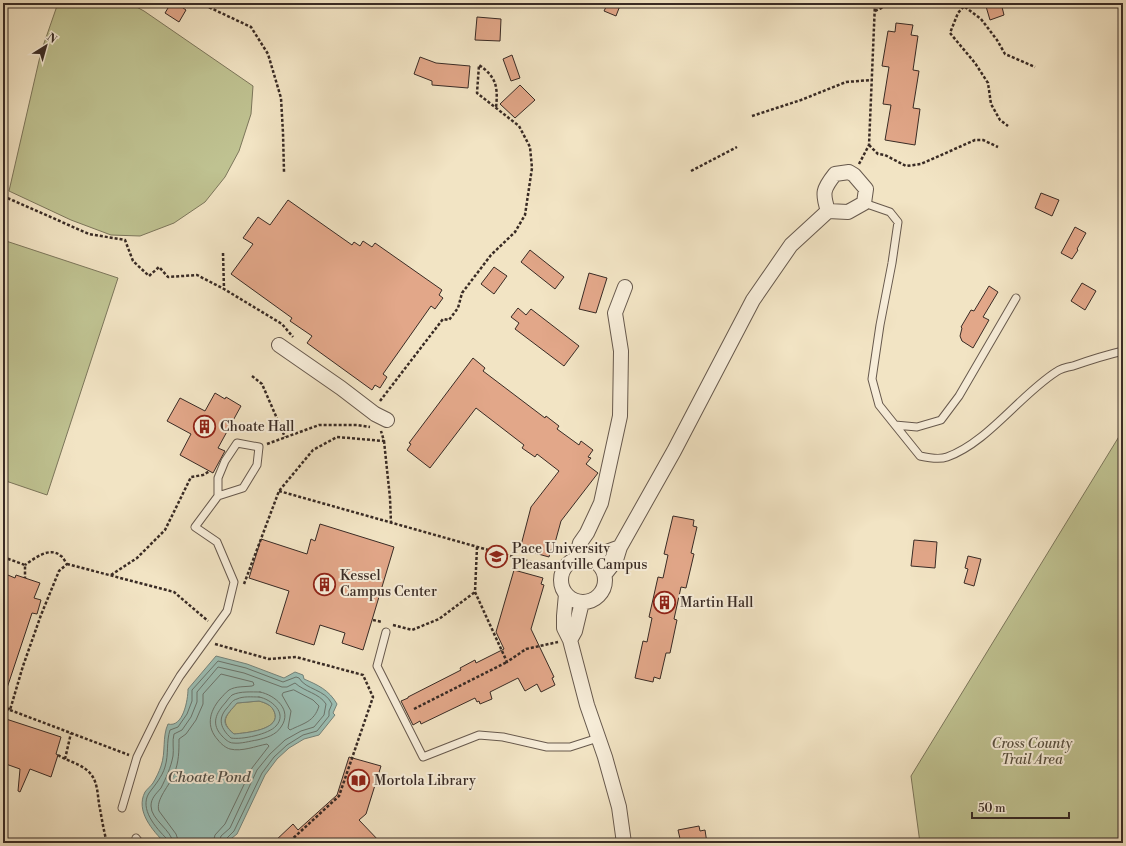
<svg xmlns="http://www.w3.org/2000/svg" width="1126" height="846" font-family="'Libre Bodoni',serif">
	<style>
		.green { fill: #bfc291; stroke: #7c765b }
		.water { fill: #9bbeb4; stroke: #74837b; fill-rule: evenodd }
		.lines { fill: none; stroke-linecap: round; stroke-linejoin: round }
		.shore { stroke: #6a746c; stroke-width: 1 }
		.building { fill: #e2a789; stroke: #392b25 }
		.service-casing { stroke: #67594d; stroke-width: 9 }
		.minor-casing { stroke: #67594d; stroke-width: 16 }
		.path { stroke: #392b25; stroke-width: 2.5; stroke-dasharray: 3 2; stroke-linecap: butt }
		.service { stroke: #f7edd9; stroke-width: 7 }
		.minor { stroke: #f7edd9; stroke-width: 14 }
		.labels { text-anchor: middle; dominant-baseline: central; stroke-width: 4; stroke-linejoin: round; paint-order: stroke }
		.poi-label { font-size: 14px; fill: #392b25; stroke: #f7edd9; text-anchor: start }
		.park-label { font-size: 14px; font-style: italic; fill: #5a5140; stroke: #f7edd9 }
		.water-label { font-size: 15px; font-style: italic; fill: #525049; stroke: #f7edd9 }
	</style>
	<rect width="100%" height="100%" fill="#f2e4c4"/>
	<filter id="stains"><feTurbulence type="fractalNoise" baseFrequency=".005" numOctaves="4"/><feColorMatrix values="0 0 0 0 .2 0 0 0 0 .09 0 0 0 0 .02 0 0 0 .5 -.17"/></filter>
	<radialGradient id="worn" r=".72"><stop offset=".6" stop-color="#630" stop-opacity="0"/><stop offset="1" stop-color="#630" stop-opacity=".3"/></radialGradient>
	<!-- green -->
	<path class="green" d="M58,3H129L144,11L253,86L251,114L239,151L225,177L205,202L174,223L140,236L111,235L71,220L9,191L41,52Z
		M3,240L118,278L47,495L3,480Z
		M1123,430V843H920L911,776Z
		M259,701C266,703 271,705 274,711C283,730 245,733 234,734C219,721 226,716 237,703Z"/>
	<!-- water -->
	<path class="water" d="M216,656L247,664L284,678L295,672L303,675L304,679C318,685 329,690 337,704L333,713L335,715L319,735L304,739L289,748L277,759L265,775L237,834L227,842L165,843C153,831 135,811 145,792C147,789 151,786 153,783C156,778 159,772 161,766C166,752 162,737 168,724C183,728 188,700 188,689ZM259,701C266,703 271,705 274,711C283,730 245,733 234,734C218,721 226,716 237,703Z"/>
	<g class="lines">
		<!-- shore -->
		<path class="shore" d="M294,690L313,700L319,706C314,722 304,723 290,730L288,728L291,711L282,695L283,693Z
			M260,692C275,695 293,710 281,727C276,735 266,738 257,740C250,741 241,744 233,743C229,743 225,739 223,737C210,724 216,713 226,702C228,699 230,697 232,695C240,691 252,692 260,692Z
			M259,697C271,699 288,713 276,726C269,734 242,740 231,738C221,729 217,719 227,708C230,705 232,700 237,699C243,696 252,697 259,697Z
			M168,843L167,839C156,828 139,809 149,793C155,785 162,777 165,767C169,754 166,742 170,730L178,727L187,714L192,701V690L218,661L246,668L283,682L296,677L299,678C306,690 325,689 332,704L329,711V716L317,731L303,735L287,745L274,757L262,773L234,831L226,839L224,843
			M173,843C172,830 151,820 151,806C151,798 156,794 161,788C166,778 171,767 173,756C174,749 172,741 174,734L182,730L191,717L197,702V692L218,667L244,673L282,687H287L295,683C305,692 319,693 326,704L324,715L314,727L301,731L285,740L270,754L257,770L230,828L221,836L219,843
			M179,843L176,834L159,811C155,800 170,785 174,774C179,762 179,751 179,739L186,734L196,720L203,704V694L221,674L253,682L254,685L252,686C244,687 236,686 229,690C225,693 223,696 220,699C209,712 206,727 218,740C221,744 226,748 230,749C242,752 256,746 267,744L269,746L252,768L225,824L215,835L213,843"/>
	</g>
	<!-- building -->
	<path class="building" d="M171,3H176L186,10L179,22L165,13Z
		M608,3H621L616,16L604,11Z
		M985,3H1001L1004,15L990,20Z
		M477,17L501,19L500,41L475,40Z
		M896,23L913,25L911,35L918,36L913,70L919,71L913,108L920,109L915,145L885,140L891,105L883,104L889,67L882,66L888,31L895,32Z
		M512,55L520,78L511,81L503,59Z
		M420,57L436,63L470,66L468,88L432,85V81L414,74Z
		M520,85L535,100L515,118L500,104Z
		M1041,193L1059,200L1052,216L1035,208Z
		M288,200L352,245L354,242L360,246L363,241L372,247L375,243L442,290L439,295L443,298L435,309L431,306L383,374L387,377L380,388L375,385L372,390L307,343L312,336L290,321L292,318L231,274L253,244L243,238L258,217L270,225Z
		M1075,227L1086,233L1077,249L1078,250L1072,259L1061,253Z
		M530,250L564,277L555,289L521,262Z
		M494,267L507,276L494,294L481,284Z
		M589,273L607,278L596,313L579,309Z
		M1082,283L1096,291L1085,310L1071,301Z
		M989,286L998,292L983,317L989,320L973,348L962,341L960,336L962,328L961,327L971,310L974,311Z
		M518,308L526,315L531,309L579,346L564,366L515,329L519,323L511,317Z
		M473,358L485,368L483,371L545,418L546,416L559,426L557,429L579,445L581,441L593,450L588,457L591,458L586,464L598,473L561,521L553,550L551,549L549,557L520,549L531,507L559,471L537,454L535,457L522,448L524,445L476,408L430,468L407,450L411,444L409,443Z
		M215,393L225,399L226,397L241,406L218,448L225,451L213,473L180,455L191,434L167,421L180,398L205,411Z
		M673,516L694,520L693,526L697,527L691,553L694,554L686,588L681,587L674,619L677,620L670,653H666L660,679L654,677L653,682L635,678L643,641L647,642L652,618L649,617L658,577L663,578L668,555L664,554Z
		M320,524L394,547L363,650L342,643L345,633L320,625L314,645L276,633L289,591L249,578L261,539L307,554L311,539L315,541Z
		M914,540L937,542L935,568L911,566Z
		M968,556L981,559L974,586L964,583L968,569L965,568Z
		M514,570L543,578L541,584L544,585L531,629L554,677L552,678L555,685L541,692L537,684L525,691L518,678L490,692L492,699L480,704L479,701L477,702L475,698L421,724L420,721L413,725L401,701L408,698V697L461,670L460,668L475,660L476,663L504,649L496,632Z
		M3,573L15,578L16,575L40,583L34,598L41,600L37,614L32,613L5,694H3Z
		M3,718L61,737L56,754L58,755L51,777L30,769L20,792L18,791L20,769L3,763Z
		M349,757L381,766L366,814L359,820L381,843H273L293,824L298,830L337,795Z
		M699,826L700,831L705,830L707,843H681L678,830Z"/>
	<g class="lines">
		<defs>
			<path id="service" d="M864,203L890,212L898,222L892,263L880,325L872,379L879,405L895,425L917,427L941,420L959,396L1016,298
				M895,425L920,456C929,458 939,460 947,457C987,443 1020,395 1056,372C1060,369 1067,367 1073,366C1090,360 1106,355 1123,351
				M386,632L377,666L423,757L479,735L503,737L547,747H570L598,738
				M122,808L137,757L163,704L180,676L227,611L234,582L217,542L195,527L218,496L243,488L257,465L259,447L237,443L225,461L218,478V496
				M136,838L140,843"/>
			<path id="minor" d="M279,345L341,388L375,414L387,420
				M561 580a22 22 0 1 1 44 0a22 22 0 1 1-44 0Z
				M576,559L580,543L587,533L601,503L620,416L621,351L615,313L625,287
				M596,561L609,551L620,547
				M605,574L616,560L620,547L674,451L753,300L791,245L828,211C822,193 823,189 835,174L849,172L854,175L866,189L864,203L848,212L828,211
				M566,594L564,616V628L570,640L587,705L605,757L619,807L624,843
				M570,640L575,631L582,602"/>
		</defs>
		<!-- service casing -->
		<use href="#service" class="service-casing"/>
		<!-- minor casing -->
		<use href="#minor" class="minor-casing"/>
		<!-- path -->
		<path class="path" d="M200,3L251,27L268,54L281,98L283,133L284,172
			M967,3L958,13L950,33L975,63L988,83L991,104L1000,120L1008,126
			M965,7L981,19L997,40L1005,54L1035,67
			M875,11L892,3
			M752,116L801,100L846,82L872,80
			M869,145L878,154L885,155L906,166L921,164L975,140H983L998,147
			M859,164L869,145L875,3
			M691,171L737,147
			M3,196L89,234L125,240L133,261L149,276L159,267L168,277L197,275L224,289L282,324L293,337
			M223,253L224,289
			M252,376L262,384L285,437
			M380,401L443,319L449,320L458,308L462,293L491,255L515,232L525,215L532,168L530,147L519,126L477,93L479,65C497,77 498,88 496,108
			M384,441L390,498L391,523
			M267,444L319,425H357L370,427
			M279,491L563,571
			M477,547L475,592L507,662L526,649L558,642
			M3,557L25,565V578
			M67,564L174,592L208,621
			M111,575L137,558L165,530L191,477L203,475L210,471
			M244,584L279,491L313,450L337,437L384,441L381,431
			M373,620L382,622
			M393,625L412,630L439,619L475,592
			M215,644L269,659L296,657L363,675L373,697L339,796L288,843
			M3,705L10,710L23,666L41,615L59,571L67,564C65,562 64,558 61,556C50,546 35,558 25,565
			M414,709L507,662
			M10,710L129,755
			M58,755C67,761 79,763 88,771C99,781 97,796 100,809C102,820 104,832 107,843
			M65,759L71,733"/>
		<!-- service -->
		<use href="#service" class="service"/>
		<!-- minor -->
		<use href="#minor" class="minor"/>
	</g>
	<!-- icons -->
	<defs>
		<symbol id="building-ring" viewBox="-11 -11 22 22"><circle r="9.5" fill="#f7edd9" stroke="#8f2418" stroke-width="1.5"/><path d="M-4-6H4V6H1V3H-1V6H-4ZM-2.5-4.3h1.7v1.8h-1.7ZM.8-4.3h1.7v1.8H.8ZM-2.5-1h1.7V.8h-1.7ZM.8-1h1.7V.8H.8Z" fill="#8f2418"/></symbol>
		<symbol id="university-ring" viewBox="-11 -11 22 22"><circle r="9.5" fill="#f7edd9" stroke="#8f2418" stroke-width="1.5"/><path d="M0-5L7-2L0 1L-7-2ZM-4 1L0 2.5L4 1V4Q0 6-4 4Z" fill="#8f2418"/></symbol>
		<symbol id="library-ring" viewBox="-11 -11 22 22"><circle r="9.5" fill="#f7edd9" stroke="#8f2418" stroke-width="1.5"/><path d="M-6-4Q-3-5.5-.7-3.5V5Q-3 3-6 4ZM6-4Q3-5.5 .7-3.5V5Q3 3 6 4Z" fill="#8f2418"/></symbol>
	</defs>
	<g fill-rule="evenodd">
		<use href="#building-ring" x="192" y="414" width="25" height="25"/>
		<use href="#university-ring" x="484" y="544" width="25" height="25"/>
		<use href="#building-ring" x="312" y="572" width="25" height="25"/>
		<use href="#building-ring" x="652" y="590" width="25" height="25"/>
		<use href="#library-ring" x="346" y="768" width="25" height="25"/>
	</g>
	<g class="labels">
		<!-- poi labels -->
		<g class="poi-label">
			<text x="220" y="427">Choate Hall</text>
			<text x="512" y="549">Pace University<tspan x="512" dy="16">Pleasantville Campus</tspan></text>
			<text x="340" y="576">Kessel<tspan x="340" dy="16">Campus Center</tspan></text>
			<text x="680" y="603">Martin Hall</text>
			<text x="374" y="781">Mortola Library</text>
		</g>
		<!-- park labels -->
		<g class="park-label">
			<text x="1032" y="744">Cross County<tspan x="1032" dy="16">Trail Area</tspan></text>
		</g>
		<!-- water labels -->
		<g class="water-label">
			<text x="209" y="777">Choate Pond</text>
		</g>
	</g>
	<!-- margin -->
	<rect width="1126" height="846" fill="none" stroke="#f2e4c4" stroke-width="16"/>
	<rect x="4" y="4" width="1118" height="838" fill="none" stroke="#392b25" stroke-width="2"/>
	<rect x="8" y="8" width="1110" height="830" fill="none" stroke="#392b25"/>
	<!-- north arrow -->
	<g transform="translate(46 46) rotate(37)" stroke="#f7edd9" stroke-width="3" paint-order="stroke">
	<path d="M0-3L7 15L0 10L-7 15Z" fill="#392b25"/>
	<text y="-6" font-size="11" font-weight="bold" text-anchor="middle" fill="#392b25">N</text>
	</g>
	<!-- scale -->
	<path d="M972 812v6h97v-6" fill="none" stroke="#392b25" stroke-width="2"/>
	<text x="978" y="812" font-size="12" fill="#392b25" stroke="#f7edd9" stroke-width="3" paint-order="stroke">50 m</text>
	<rect width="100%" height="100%" filter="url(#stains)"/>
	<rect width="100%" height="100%" fill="url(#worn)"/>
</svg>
